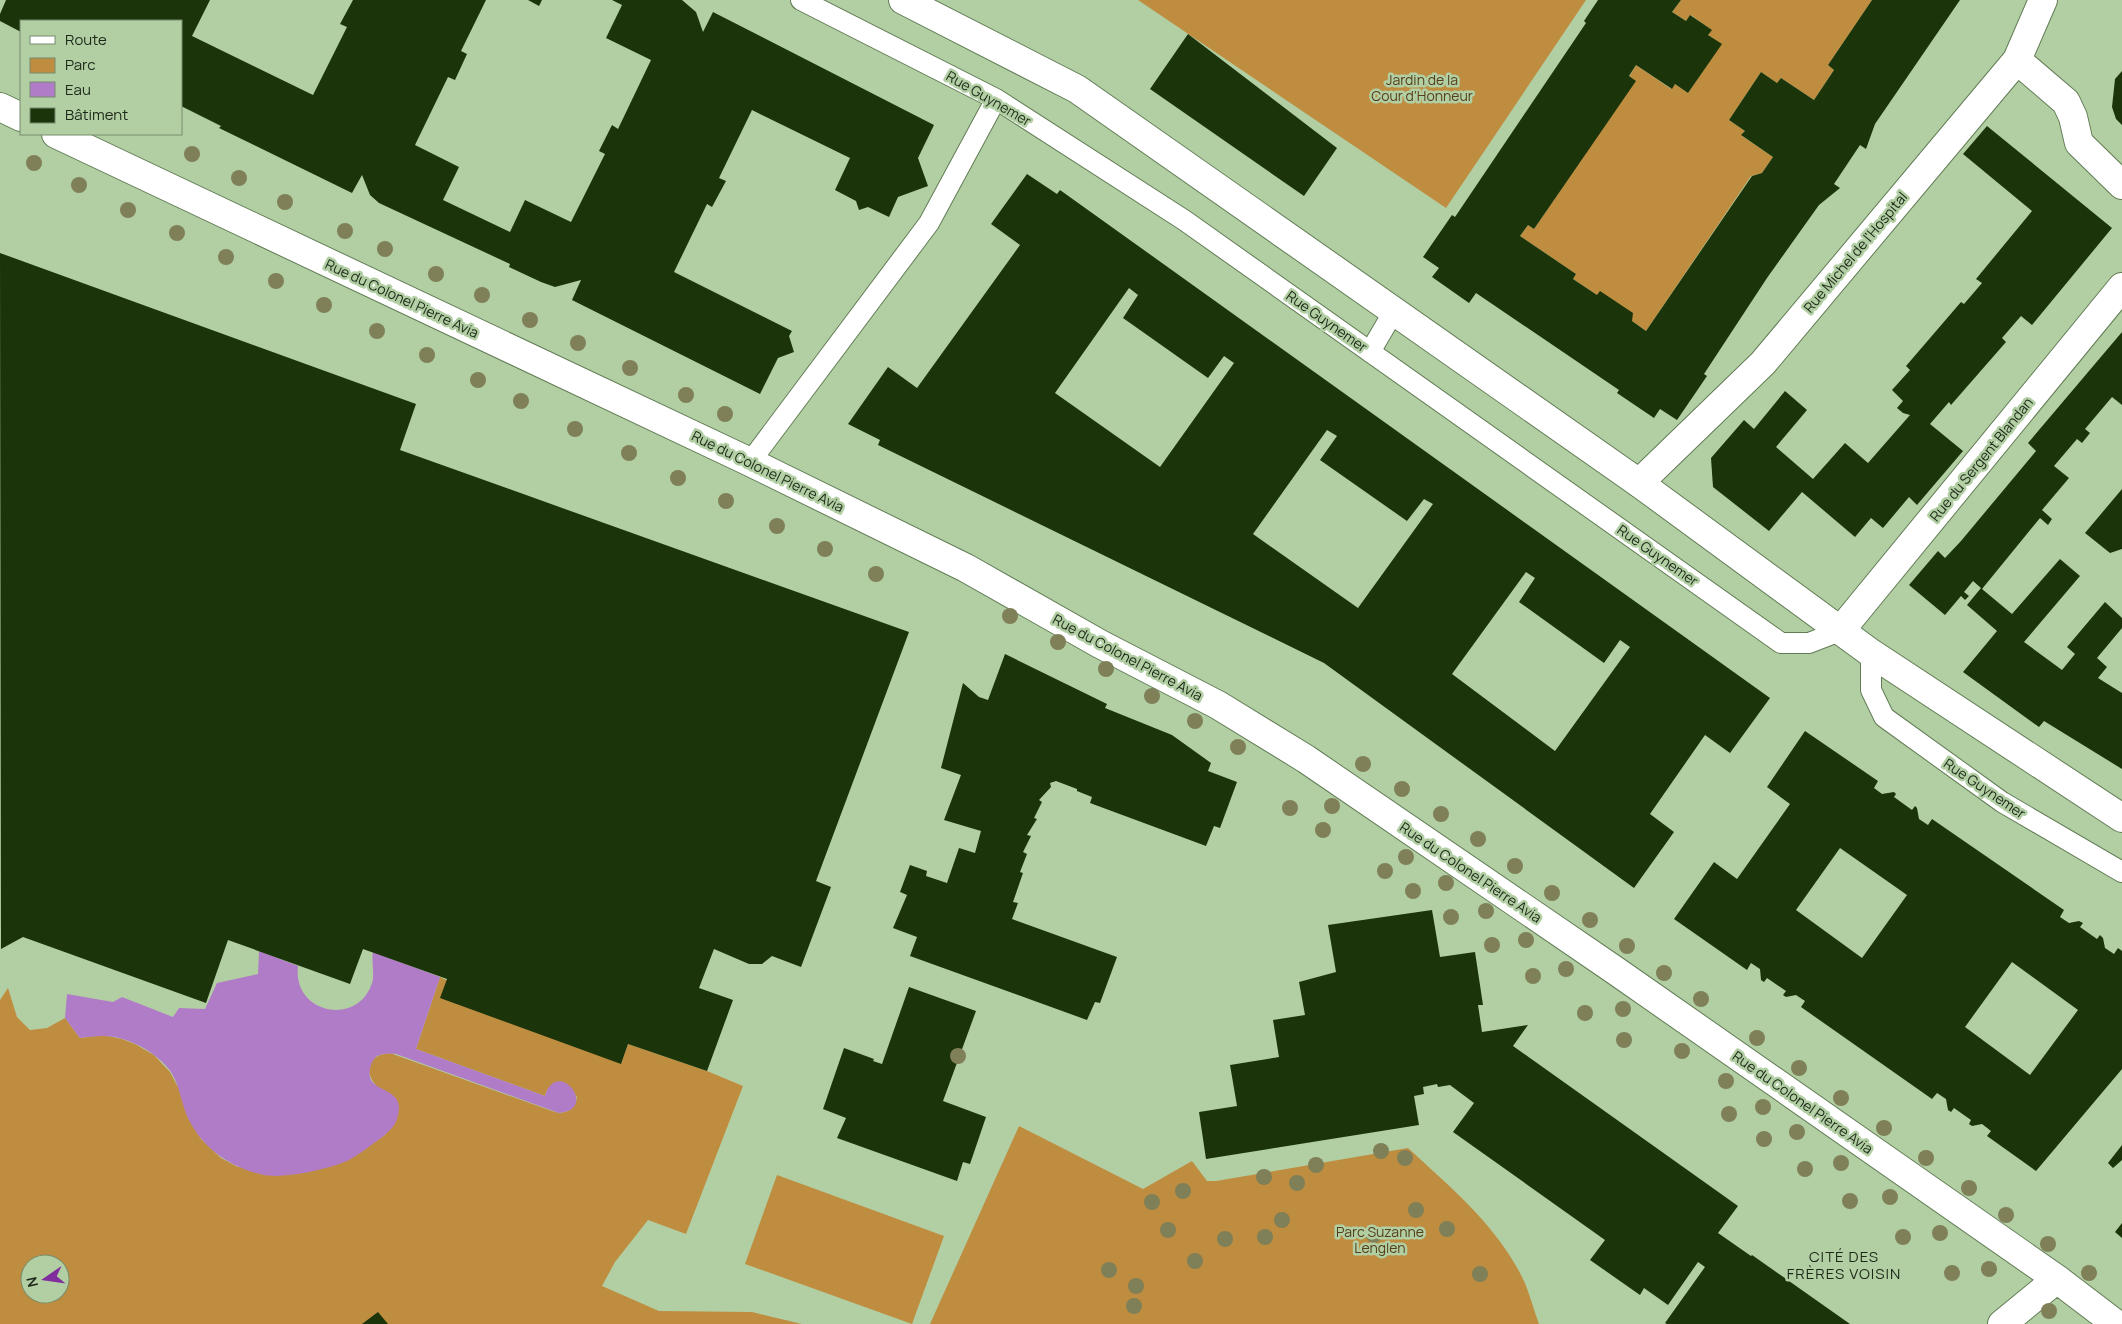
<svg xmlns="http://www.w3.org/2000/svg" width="2122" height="1324" font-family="Manrope,sans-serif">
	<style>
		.green { fill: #bf8d40; fill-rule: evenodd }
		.water { fill: #b17cc7 }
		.building { fill: #1b340a; fill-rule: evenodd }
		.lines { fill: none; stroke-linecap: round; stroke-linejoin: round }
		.service-casing { stroke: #627c55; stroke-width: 22 }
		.minor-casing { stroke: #627c55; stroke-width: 30 }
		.secondary-casing { stroke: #627c55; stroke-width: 30 }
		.service { stroke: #fff; stroke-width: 20 }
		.minor { stroke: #fff; stroke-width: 28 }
		.secondary { stroke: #fff; stroke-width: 28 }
		.tree { fill: #7f7f58 }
		.labels { text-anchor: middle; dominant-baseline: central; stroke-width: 5; stroke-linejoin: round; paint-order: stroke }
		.park-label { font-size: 14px; fill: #553d19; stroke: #b2cfa4 }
		.street-label { font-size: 14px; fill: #1d2818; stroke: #b2cfa4 }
		.neighbourhood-label { font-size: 15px; letter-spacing: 1px; fill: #1d2818; stroke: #b2cfa4 }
	</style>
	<rect width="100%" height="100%" fill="#b2cfa4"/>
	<!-- green -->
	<path class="green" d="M1138,0H1586L1446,208Z
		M1681,0H1872L1828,65L1834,70L1814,100L1781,78L1777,83L1761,72L1729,120L1745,131L1742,136L1773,157L1762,173L1751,176L1646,331L1632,321V313L1597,295L1573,279L1576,274L1520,236L1528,225L1534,229L1584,155L1636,65L1671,89L1675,84L1688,93L1721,44L1708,35L1711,30L1691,15L1686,21L1672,12Z
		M440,977L621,1063L628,1044L707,1071L743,1086L686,1234L648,1220L615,1262L602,1286L659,1311L752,1312L802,1324H0V1000L8,988L17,1017L30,1030L47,1028L65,1018L80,1038L103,1035L122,1039L135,1044L154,1055L170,1072L179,1089L188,1118L201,1139L221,1158L238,1167L348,1160L385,1135L382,1090C370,1083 362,1064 378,1056C381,1054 386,1054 390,1053L555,1112C565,1115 575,1109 577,1097L565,1083C556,1081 547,1086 545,1096L416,1049ZM30,1264H60V1294H30Z
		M1019,1126L1143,1189L1192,1161L1207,1181H1216L1408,1148C1449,1186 1493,1222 1520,1273C1528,1287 1533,1308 1539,1324H930Z
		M777,1175L944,1236L912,1324L745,1264Z"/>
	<!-- water -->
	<path class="water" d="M259,951L298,966C292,1014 358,1027 372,983C375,974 371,961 373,952L440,977L416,1049L545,1096C557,1056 600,1110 559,1113L396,1054C390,1053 383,1053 377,1056C373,1059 371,1064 370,1069C366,1089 389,1087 397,1100C400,1106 399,1112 397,1119C394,1129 382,1137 374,1143C366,1149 358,1155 349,1160C331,1169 283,1179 264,1175C231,1168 203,1149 188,1118C181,1103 180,1086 171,1072C157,1052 127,1036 103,1036C95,1036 87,1037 80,1038L65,1018L67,994L113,1002L122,997L173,1017L179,1008L205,1009L217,983L258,974Z"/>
	<!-- building -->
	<path class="building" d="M6,0H210L192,36L313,95L347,27L340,24L353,0H486L461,51L467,54L455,80L448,77L415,145L459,167L443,200L510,232L525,200L571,222L605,154L599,151L612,125L618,129L651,60L606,38L622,5L612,0H682L696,12L703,32L713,12L934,125L918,158L928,186L898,197L889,217L868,207L859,210L856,201L835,190L850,158L752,110L719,178L726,181L712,207L707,204L674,272L792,331L789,336L794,352L778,358L760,394L572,300L581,280L555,287L541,282L509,267L510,264L379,203L370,195L362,175L352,193L219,128L221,126L181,106V21H21V32L0,21V14Z
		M528,0H542L539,6Z
		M1598,0H1681L1672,12L1686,21L1690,15L1712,30L1708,35L1722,44L1688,93L1675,84L1672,89L1636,65L1629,76L1636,81L1534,229L1528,225L1520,236L1576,274L1573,279L1597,295L1600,291L1633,313L1632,321L1646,331L1752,176L1762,173L1773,157L1741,135L1745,131L1729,120L1761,72L1777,83L1781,78L1814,100L1834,70L1828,65L1872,0H1960L1875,124L1866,149L1860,145L1834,184L1840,188L1819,205L1767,278L1704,374L1707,376L1677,420L1660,409L1654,418L1617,393L1619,390L1476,293L1469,303L1432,277L1439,268L1423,257L1452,215L1455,217L1586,23L1584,21Z
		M1188,34L1337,148L1304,196L1150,89Z
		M2122,71V125L2116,119L2112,107L2115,79Z
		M1987,126L2112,228L2032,325L2021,316L2002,338L2006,342L1951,405L1949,402L1930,424L1963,451L1917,505L1909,497L1883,528L1871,518L1855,537L1802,492L1769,531L1713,487L1711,458L1744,420L1754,429L1785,391L1807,410L1776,447L1813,479L1845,443L1868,463L1910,415L1903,413L1897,408L1903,401L1892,390L1910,370L1906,366L1961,302L1964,304L1982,283L1976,279L2032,211L1963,154Z
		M1027,174L1057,194L1060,190L1770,698L1730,753L1705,735L1650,814L1674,832L1634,888L1324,663L878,445L880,440L848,424L888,367L917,388L1020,245L991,224ZM1129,288L1138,295L1123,318L1208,378L1224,356L1234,363L1160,467L1055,393ZM1327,430L1337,436L1320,460L1407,521L1424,499L1433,504L1358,608L1253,534ZM1526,572L1535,578L1519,602L1604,663L1620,640L1630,647L1555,751L1452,674Z
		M0,253L416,404L400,450L909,632L816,881L831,887L801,967L772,956L762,964H749L714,949L699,988L733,1000L707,1071L628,1044L621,1064L440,998L447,979L363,949L350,984L228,940L206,1003L23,937L1,949Z
		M2122,332V405L2112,397L2085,429L2090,433L2082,443L2077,439L2054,466L2069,478L2042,510L2052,519L2048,525L2040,518L1982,589L2012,614L2060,559L2080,576L2024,642L2062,670L2075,654L2067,647L2105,602L2122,618V628L2097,658L2107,667L2098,678L2122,693V769L2044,721L2039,727L1963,672L1997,631L1967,605L1981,588L1973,581L1964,592L1969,596L1965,600L1961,596L1945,615L1909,585L1938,551L1945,558L1961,541L2036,451L2028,443Z
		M2122,489V549L2110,553L2085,533Z
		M1005,654L1107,704L1105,708L1172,735L1211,763L1208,771L1237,782L1220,828L1214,826L1206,846L1090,803L1092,797L1077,791V789L1056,781L1050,783L1051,787L1039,800L1042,802L1034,818L1037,819L1027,835L1031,836L1023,852L1027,854L1020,872L1023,873L1013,902L1018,903L1012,919L1117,957L1100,1003L1095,1002L1087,1020L910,956L917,937L893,928L907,895L900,892L910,865L927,871L926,876L947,883L959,848L975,853L981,831L944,820L961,775L941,768L963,683L979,697L988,700Z
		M1805,731L1878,781L1874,788L1882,794L1894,792L1896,794L1894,797L1912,810L1915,806L1917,808L1919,819L1928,825L1932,819L2064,910L2060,917L2069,923L2079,921L2083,923L2080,927L2097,939L2100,935L2103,938L2105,948L2114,954L2118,948L2122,951V1069L2036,1171L1987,1136L1991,1131L1982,1124L1972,1126L1969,1124L1971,1120L1954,1108L1951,1112L1948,1110L1946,1099L1937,1093L1932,1099L1801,1007L1805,1001L1796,995L1786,997L1783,995L1786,991L1767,978L1764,982L1761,980L1760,969L1751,963L1747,970L1674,919L1714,862L1737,879L1790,804L1767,787ZM1840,848L1907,895L1862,958L1796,910ZM2012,962L2078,1010L2030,1075L1965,1027Z
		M1432,910L1440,957L1475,952L1483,1005H1478L1482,1032L1528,1025L1513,1046L1738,1206L1718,1233L1751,1256L1752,1255L1850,1324H1667L1665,1323L1705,1267L1698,1262L1668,1305L1644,1288L1640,1295L1590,1260L1605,1240L1453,1132L1474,1103L1450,1085L1438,1087L1437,1084L1423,1087L1424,1094L1414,1096L1419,1125L1206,1159L1199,1112L1237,1106L1230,1065L1279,1057L1273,1020L1305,1015L1299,982L1336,972L1328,925Z
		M909,987L976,1011L943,1101L986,1117L970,1164L963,1162L957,1181L837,1138L846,1118L823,1109L844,1048L874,1059L873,1061L882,1064Z
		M2122,1145V1160L2113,1168L2108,1163Z
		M2122,1223V1238L2115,1232Z
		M378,1312L388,1324H362Z"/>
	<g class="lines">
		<defs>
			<path id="service" d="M801,0L996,99L1184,220L1781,643H1809L1840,631
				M1370,352L1394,311
				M750,462L929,223L996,99
				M1871,653V690L1884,717L2002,802L2122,872"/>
			<path id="minor" d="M2017,60L2066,102L2073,117L2079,143L2122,185
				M0,107L21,117
				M56,134L750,462L966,568L1100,644L1218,705L1306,759L1616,971L2057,1279L2116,1324
				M1639,483L1763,363L2017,60L2043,0
				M1840,631L2122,287
				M2002,1324L2057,1279"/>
			<path id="secondary" d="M903,0L1077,89L1639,483L1871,653L2122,818"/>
		</defs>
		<!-- service casing -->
		<use href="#service" class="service-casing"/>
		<!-- minor casing -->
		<use href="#minor" class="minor-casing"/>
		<!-- secondary casing -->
		<use href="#secondary" class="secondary-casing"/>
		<!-- service -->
		<use href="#service" class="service"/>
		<!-- minor -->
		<use href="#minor" class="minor"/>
		<!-- secondary -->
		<use href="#secondary" class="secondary"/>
	</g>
	<!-- trees -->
	<g class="tree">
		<circle cx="192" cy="154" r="8"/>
		<circle cx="34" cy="163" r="8"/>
		<circle cx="239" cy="178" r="8"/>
		<circle cx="79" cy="185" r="8"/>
		<circle cx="285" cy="202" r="8"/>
		<circle cx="128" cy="210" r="8"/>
		<circle cx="345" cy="231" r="8"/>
		<circle cx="177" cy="233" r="8"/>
		<circle cx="385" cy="249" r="8"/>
		<circle cx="226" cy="257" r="8"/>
		<circle cx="436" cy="274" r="8"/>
		<circle cx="276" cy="281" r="8"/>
		<circle cx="482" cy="295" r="8"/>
		<circle cx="324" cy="305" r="8"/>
		<circle cx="530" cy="320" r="8"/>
		<circle cx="377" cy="331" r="8"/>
		<circle cx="578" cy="343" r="8"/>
		<circle cx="427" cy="355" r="8"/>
		<circle cx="630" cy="368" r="8"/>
		<circle cx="478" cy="380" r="8"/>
		<circle cx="686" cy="395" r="8"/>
		<circle cx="521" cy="401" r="8"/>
		<circle cx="725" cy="414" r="8"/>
		<circle cx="575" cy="429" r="8"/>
		<circle cx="629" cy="453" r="8"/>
		<circle cx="678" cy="478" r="8"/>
		<circle cx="726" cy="501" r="8"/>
		<circle cx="777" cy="526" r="8"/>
		<circle cx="825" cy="549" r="8"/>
		<circle cx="876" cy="574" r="8"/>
		<circle cx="1010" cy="616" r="8"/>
		<circle cx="1058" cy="642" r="8"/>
		<circle cx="1106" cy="669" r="8"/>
		<circle cx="1152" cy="696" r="8"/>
		<circle cx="1195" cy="721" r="8"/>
		<circle cx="1238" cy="747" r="8"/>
		<circle cx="1363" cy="764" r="8"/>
		<circle cx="1402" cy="789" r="8"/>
		<circle cx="1332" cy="806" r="8"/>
		<circle cx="1290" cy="808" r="8"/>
		<circle cx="1441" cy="814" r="8"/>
		<circle cx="1323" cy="830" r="8"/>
		<circle cx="1478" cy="839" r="8"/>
		<circle cx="1406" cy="857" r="8"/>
		<circle cx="1515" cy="866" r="8"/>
		<circle cx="1385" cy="871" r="8"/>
		<circle cx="1446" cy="883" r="8"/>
		<circle cx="1413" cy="891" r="8"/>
		<circle cx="1552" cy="893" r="8"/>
		<circle cx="1486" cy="911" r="8"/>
		<circle cx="1451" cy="917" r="8"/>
		<circle cx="1590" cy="920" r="8"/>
		<circle cx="1526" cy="940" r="8"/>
		<circle cx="1492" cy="945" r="8"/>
		<circle cx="1627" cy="946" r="8"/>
		<circle cx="1566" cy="969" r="8"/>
		<circle cx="1664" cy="973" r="8"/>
		<circle cx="1533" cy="976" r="8"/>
		<circle cx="1701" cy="999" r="8"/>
		<circle cx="1623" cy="1009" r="8"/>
		<circle cx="1585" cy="1013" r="8"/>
		<circle cx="1757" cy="1038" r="8"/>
		<circle cx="1624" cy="1040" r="8"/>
		<circle cx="1682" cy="1051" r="8"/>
		<circle cx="958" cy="1056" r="8"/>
		<circle cx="1799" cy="1068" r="8"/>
		<circle cx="1726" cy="1081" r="8"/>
		<circle cx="1841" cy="1098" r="8"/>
		<circle cx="1763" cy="1107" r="8"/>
		<circle cx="1729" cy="1114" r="8"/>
		<circle cx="1884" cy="1128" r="8"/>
		<circle cx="1797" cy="1132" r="8"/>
		<circle cx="1764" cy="1139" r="8"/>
		<circle cx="1381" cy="1151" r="8"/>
		<circle cx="1405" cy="1158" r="8"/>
		<circle cx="1926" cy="1158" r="8"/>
		<circle cx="1841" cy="1163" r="8"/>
		<circle cx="1316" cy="1165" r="8"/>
		<circle cx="1805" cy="1169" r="8"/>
		<circle cx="1264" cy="1177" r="8"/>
		<circle cx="1297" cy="1183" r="8"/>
		<circle cx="1969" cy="1188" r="8"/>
		<circle cx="1183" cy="1191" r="8"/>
		<circle cx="1890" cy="1197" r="8"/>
		<circle cx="1850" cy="1201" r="8"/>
		<circle cx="1152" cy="1202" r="8"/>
		<circle cx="1416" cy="1210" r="8"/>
		<circle cx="2006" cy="1215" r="8"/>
		<circle cx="1282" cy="1220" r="8"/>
		<circle cx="1447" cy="1229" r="8"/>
		<circle cx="1168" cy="1230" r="8"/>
		<circle cx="1940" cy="1233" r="8"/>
		<circle cx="1374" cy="1235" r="8"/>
		<circle cx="1265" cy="1237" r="8"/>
		<circle cx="1903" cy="1237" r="8"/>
		<circle cx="1225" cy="1239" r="8"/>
		<circle cx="2048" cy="1244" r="8"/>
		<circle cx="1195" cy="1261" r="8"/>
		<circle cx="1989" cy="1269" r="8"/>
		<circle cx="1109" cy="1270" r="8"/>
		<circle cx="1952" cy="1273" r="8"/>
		<circle cx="2089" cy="1273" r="8"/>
		<circle cx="1480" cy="1274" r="8"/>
		<circle cx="1136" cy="1286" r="8"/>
		<circle cx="1134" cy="1306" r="8"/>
		<circle cx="2049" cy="1311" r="8"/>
	</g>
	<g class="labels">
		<!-- park labels -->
		<g class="park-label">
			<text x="1422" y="79">Jardin de la<tspan x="1422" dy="16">Cour d'Honneur</tspan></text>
			<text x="1380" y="1231">Parc Suzanne<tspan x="1380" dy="16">Lenglen</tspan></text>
		</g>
		<!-- street labels -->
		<g class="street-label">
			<text transform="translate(989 98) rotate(30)">Rue Guynemer</text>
			<text transform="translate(1855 252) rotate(-50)">Rue Michel de l'Hospital</text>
			<text transform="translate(402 298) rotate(25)">Rue du Colonel Pierre Avia</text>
			<text transform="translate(1327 321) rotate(35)">Rue Guynemer</text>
			<text transform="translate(1981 459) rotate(-51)">Rue du Sergent Blandan</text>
			<text transform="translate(768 471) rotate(26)">Rue du Colonel Pierre Avia</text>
			<text transform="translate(1658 555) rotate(35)">Rue Guynemer</text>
			<text transform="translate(1128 657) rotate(28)">Rue du Colonel Pierre Avia</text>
			<text transform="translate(1985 788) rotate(34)">Rue Guynemer</text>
			<text transform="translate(1471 872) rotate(34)">Rue du Colonel Pierre Avia</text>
			<text transform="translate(1803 1102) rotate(35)">Rue du Colonel Pierre Avia</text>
		</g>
		<!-- neighbourhood labels -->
		<g class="neighbourhood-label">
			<text x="1844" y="1256">CITÉ DES<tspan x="1844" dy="17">FRÈRES VOISIN</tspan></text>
		</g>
	</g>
	<!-- legend -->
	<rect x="20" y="20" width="162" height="115" fill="#b2cfa4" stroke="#768c6c"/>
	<rect x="30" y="36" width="25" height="8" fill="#ffffff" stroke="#768c6c"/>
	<text x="65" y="45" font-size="15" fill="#1d2818">Route</text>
	<rect x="30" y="58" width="25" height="15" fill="#bf8d40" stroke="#768c6c"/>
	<text x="65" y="70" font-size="15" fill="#1d2818">Parc</text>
	<rect x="30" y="82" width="25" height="15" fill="#b17cc7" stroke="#768c6c"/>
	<text x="65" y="95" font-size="15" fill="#1d2818">Eau</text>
	<rect x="30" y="108" width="25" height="15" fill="#1b340a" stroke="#768c6c"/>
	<text x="65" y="120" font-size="15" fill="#1d2818">Bâtiment</text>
	<!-- north arrow -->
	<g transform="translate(45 1279) rotate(257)"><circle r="24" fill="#b2cfa4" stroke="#768c6c"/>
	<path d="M0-4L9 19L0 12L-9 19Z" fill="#802e9d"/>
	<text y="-8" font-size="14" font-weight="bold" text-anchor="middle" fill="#1d2818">N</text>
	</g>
</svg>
